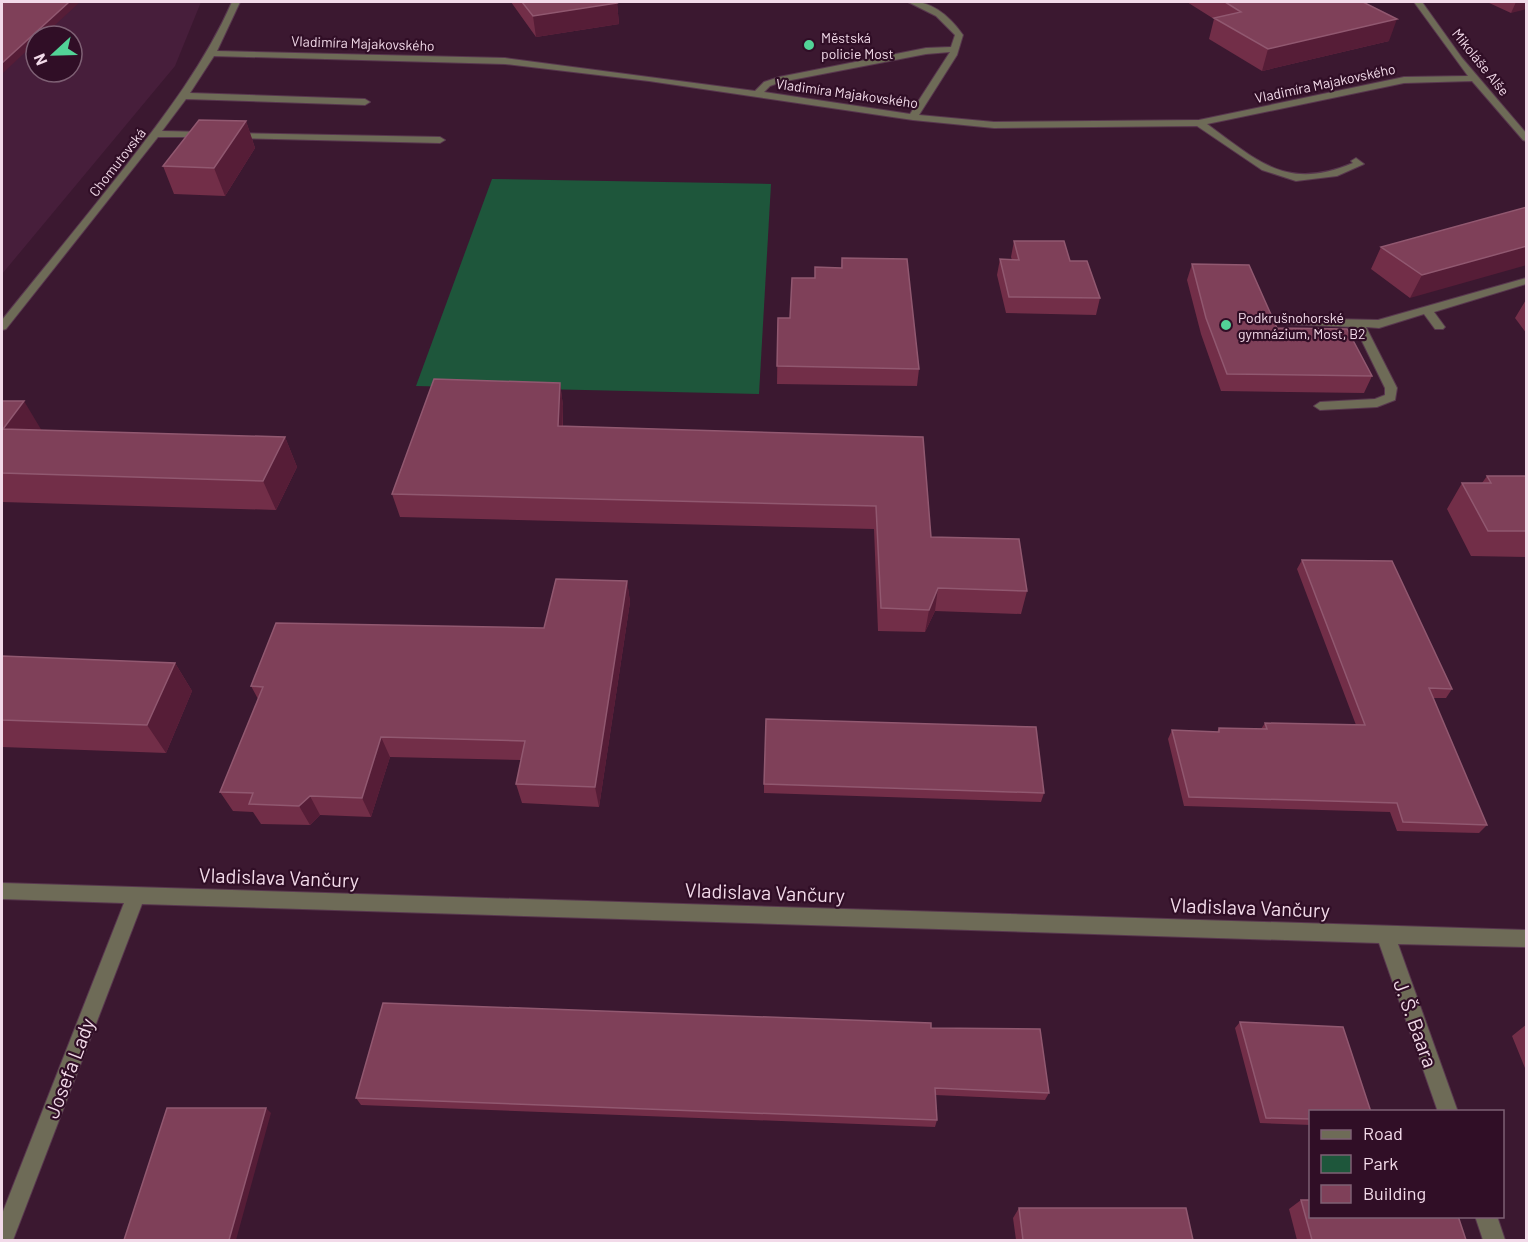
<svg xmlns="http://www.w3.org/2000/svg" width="1528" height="1242" font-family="Barlow,sans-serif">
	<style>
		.built { fill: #471e3b; fill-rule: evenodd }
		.green { fill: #1e563b }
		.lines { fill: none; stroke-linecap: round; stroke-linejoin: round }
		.minor-casing { stroke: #58374e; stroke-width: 2 }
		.minor { fill: #6e6b57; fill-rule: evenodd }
		.wall { fill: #722e48 }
		.shaded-wall { fill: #561d37 }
		.building { fill: #7f4059; stroke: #915870; stroke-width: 1.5 }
		.poi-dot { fill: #52d397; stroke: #300e26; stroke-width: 2 }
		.labels { text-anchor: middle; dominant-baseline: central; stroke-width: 4.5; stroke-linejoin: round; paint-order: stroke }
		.far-poi-label { font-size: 14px; fill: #f2dae9; stroke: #300e26; text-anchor: start }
		.far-street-label { font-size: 14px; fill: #f2dae9; stroke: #300e26 }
		.near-street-label { font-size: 20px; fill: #f2dae9; stroke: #300e26 }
	</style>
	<rect width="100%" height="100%" fill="#3b1830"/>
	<!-- built -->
	<path class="built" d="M2,2H201L175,66L2,274ZM36,36H72V72H36Z"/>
	<!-- green -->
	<path class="green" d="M492,179L771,184L759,394L416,386Z"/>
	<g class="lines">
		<defs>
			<path id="minor" d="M232,2H240L217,51L505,58L755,91L764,82L779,77L926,48L951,47L955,35L936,16L908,2C932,0 950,17 963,35L957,55L919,115L994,122L1199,120L1404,77L1468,76L1414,2H1422L1462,58L1526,133V141L1523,140L1472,81L1404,83L1207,124C1259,162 1287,191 1353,163L1351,161L1356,158L1364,164L1337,176L1296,181L1262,170L1197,126L994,128L913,120L649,81L505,64L214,56L190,93L365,99L370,102L365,105L186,99L162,131L206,132L211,135L209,137H158L6,329L2,330V320C43,269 85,218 125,167C166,114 205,63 232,2ZM950,52L910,114L764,92L770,86L781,82L926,54Z
				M233,133L440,137L445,140L440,143L230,138V134Z
				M1526,278V284L1434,312L1445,327L1443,329H1435L1424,314L1379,328L1366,327L1397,388L1395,400L1377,407L1320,410L1314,406L1320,402L1375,399L1385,395V388L1355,327L1284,324L1278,321L1284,318L1378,320Z
				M2,883L1526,930V947L1398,944L1458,1112H1438L1379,943L142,904L13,1240H2V1214L124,903L2,899Z
				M1475,1216H1497L1505,1240H1483Z"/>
		</defs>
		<!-- minor casing -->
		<use href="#minor" class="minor-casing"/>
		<!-- minor -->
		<use href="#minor" class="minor"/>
	</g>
	<!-- wall -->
	<path class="wall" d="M511,2H616L617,3L619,24L536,37Z
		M1187,2H1363L1389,41L1262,71L1209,39L1214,19Z
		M1487,2H1527L1511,13Z
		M246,121L255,148L225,196L174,194L163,166Z
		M1527,207L1410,298L1371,269L1381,247Z
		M1014,241L1070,261L1100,298L1096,315L1006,313L997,275L1000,259L1012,260L1011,257Z
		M842,258L919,369L917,386L777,384L778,318H790L815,278V267L841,268Z
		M1192,264L1277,328L1372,376L1364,393L1221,391L1201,334L1187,280Z
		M1527,298V334L1515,318Z
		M560,383L563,406V426L923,437L931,537L1027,591L1021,614L935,611L925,632L878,631L874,529L400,517L392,494Z
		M2,401L42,431L285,437L297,467L276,510L2,502Z
		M1487,476H1527V557L1471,556L1447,509L1462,483H1482Z
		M1302,560L1452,689L1446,698H1433L1487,825L1479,833L1397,831L1390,812L1184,806L1168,739L1172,730L1217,732L1219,728L1261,729L1265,723L1356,725L1297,569Z
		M627,581L630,602L599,807L522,803L516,784L521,760L390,757L371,817L320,815L310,825L261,824L253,812L233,811L220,792L258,699L251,686L544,628Z
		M2,656L175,663L192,691L166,753L2,747Z
		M764,784L1044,793L1041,802L764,793Z
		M1240,1022L1311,1112V1125L1260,1123L1235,1028Z
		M1527,1024V1073L1512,1036Z
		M931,1028L1049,1093L1045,1100L935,1095L937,1120L935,1127L361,1105L356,1098Z
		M1301,1200L1466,1240H1297L1289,1209Z
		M1019,1208L1193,1240H1016L1013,1218Z"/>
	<!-- shaded-wall -->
	<path class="shaded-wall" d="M69,2H80L43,36H36V42L2,74V63Z
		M1516,2H1527V9L1511,13Z
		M617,3L619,24L536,37L533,16Z
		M1397,19L1389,41L1262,71L1268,49Z
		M246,121L255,148L225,196L214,168Z
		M1527,246V265L1410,298L1422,275Z
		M560,383L563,406L562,449L558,426Z
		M24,401L42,431L3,429Z
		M285,437L297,467L276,510L263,481Z
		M627,581L630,602L599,807L595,787Z
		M938,588L935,611L925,632L929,610Z
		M175,663L192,691L166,753L147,725Z
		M381,737L390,757L371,817L362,798Z
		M310,796L320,815L310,825L299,806Z
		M266,1108L271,1113L236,1240H229Z"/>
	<!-- building -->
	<path class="building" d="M2,2H69L2,63Z
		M522,2H616L617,3L533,16Z
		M1225,2H1363L1397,19L1268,49L1214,18L1241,12Z
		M199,120L246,121L214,168L163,166Z
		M1527,207V246L1422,275L1381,247Z
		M1014,241H1064L1070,261H1087L1100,298L1009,297L1000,259L1019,260Z
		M842,258L907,259L919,369L777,366L778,318H790L792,278H815V267L842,268Z
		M1192,264L1249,265L1277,328L1347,329L1372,376L1227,374L1206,318Z
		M434,379L560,383L558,426L923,437L931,537L1019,539L1027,591L938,588L929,610L881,608L876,506L392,494Z
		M2,401H24L3,429L285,437L263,481L2,473Z
		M1487,476H1527V531H1488L1462,483H1491Z
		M1302,560L1392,561L1452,689L1429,688L1487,825L1403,822L1397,803L1189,797L1172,730L1219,732V728L1267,729L1265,723L1365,725Z
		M556,579L627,581L595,787L516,784L525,741L381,737L362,798L310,796L299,806L249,804L253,793L220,792L263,687L251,686L276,623L544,628Z
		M2,656L175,663L147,725L2,720Z
		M766,719L1036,727L1044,793L764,784Z
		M383,1003L931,1023V1028L1040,1029L1049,1093L935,1088L937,1120L356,1098Z
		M1240,1022L1343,1027L1371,1112H1311V1119L1266,1118Z
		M167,1108H266L229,1240H124Z
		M1301,1200H1311V1216H1458L1466,1240H1312Z
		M1019,1208H1186L1193,1240H1023Z"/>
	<!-- markers -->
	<g class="poi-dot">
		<circle cx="809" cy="45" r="6"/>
		<circle cx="1226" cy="325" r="6"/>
	</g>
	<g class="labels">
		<!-- far-poi labels -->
		<g class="far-poi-label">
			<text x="821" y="37">Městská<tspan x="821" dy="16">policie Most</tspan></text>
			<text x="1238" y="317">Podkrušnohorské<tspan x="1238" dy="16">gymnázium, Most, B2</tspan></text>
		</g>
		<!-- far-street labels -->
		<g class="far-street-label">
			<text transform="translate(363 43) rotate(2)">Vladimíra Majakovského</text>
			<text transform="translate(1481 62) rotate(51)">Mikoláše Alše</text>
			<text transform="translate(1325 83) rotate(-12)">Vladimíra Majakovského</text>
			<text transform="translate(847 93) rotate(8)">Vladimíra Majakovského</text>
			<text transform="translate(117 162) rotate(-52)">Chomutovská</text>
		</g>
		<!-- near-street labels -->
		<g class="near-street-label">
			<text transform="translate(279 877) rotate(2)">Vladislava Vančury</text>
			<text transform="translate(765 892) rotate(2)">Vladislava Vančury</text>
			<text transform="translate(1250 907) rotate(2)">Vladislava Vančury</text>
			<text transform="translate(1416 1023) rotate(70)">J. Š. Baara</text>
			<text transform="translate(69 1068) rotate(-69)">Josefa Lady</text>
		</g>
	</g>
	<!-- border -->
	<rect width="1528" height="1242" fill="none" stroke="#f2dae9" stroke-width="6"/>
	<!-- legend -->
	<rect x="1309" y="1110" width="195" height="108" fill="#300e26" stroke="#7e6074" stroke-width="1.5"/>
	<rect x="1321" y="1130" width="30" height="9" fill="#6e6b57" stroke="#7e6074" stroke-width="1.5"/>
	<text x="1363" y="1140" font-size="18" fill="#f2dae9">Road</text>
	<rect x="1321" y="1155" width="30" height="18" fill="#1e563b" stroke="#7e6074" stroke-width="1.5"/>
	<text x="1363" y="1170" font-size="18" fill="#f2dae9">Park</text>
	<rect x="1321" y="1185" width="30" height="18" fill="#7f4059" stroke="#7e6074" stroke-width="1.5"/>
	<text x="1363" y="1200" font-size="18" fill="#f2dae9">Building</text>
	<!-- north arrow -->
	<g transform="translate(54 54) rotate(248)"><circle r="28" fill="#300e26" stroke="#7e6074" stroke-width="1.5"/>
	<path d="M0-4.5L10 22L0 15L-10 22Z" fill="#52d397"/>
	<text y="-9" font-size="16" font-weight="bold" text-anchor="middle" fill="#f2dae9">N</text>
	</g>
</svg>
